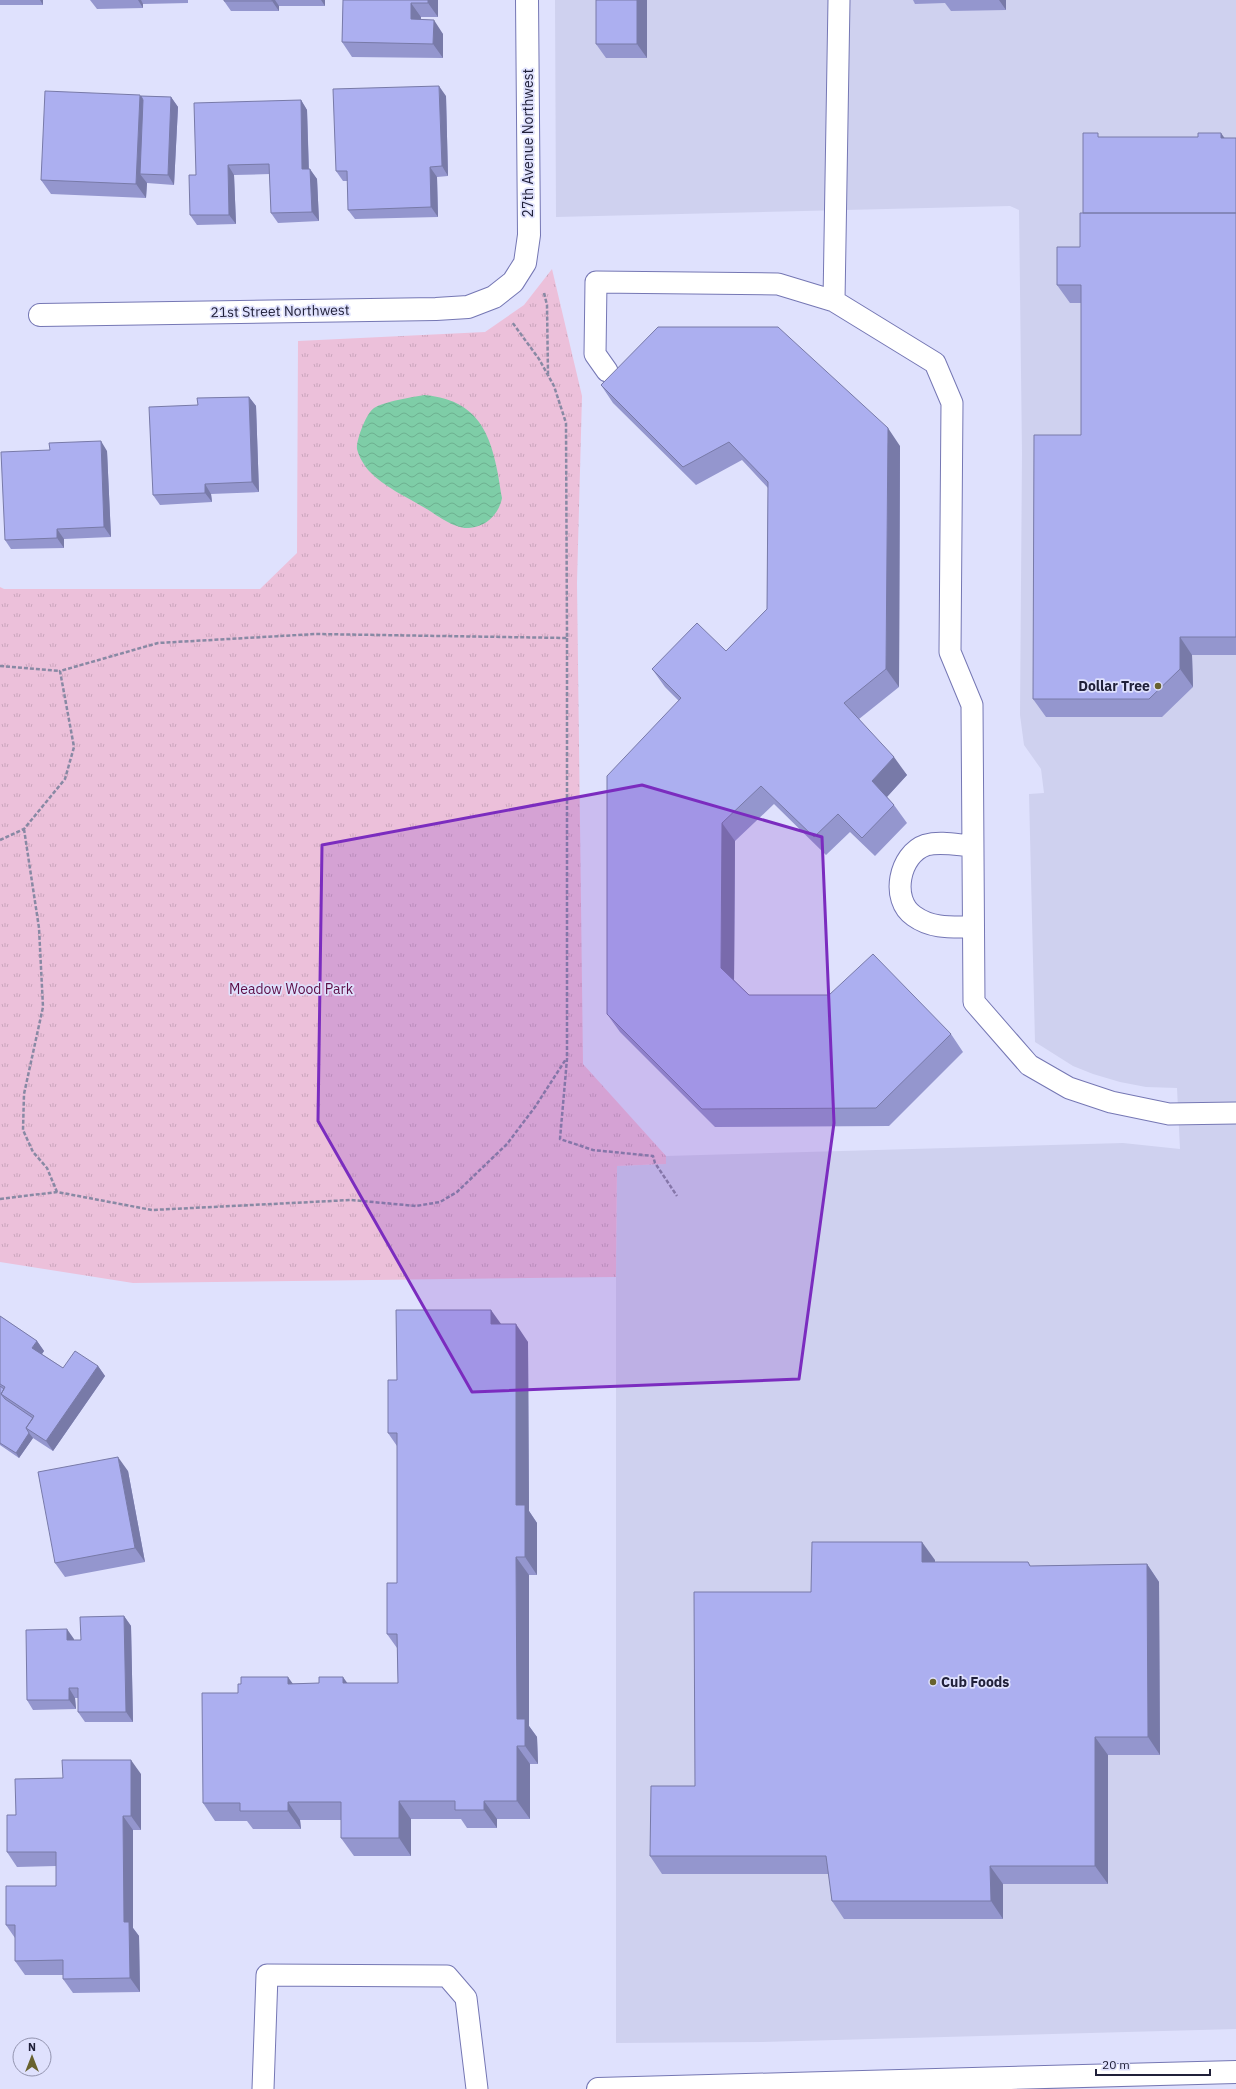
<svg xmlns="http://www.w3.org/2000/svg" width="1236" height="2089" font-family="'IBM Plex Sans',sans-serif">
	<style>
		.built { fill: #cfd1ef }
		.park { fill: url(#park-tufts) }
		.water { fill: url(#water-waves) }
		.lines { fill: none; stroke-linecap: round; stroke-linejoin: round }
		.service-casing { stroke: #7577b4; stroke-width: 23 }
		.minor-casing { stroke: #7577b4; stroke-width: 24 }
		.tertiary-casing { stroke: #7577b4; stroke-width: 24 }
		.path { stroke: #8889a4; stroke-width: 2.5; stroke-dasharray: 4 2; stroke-linecap: butt }
		.service { stroke: #fff; stroke-width: 21 }
		.minor { stroke: #fff; stroke-width: 22 }
		.tertiary { stroke: #fff; stroke-width: 22 }
		.wall { fill: #9496ce }
		.shaded-wall { fill: #787aa8 }
		.building { fill: #acaff0; stroke: #787aa8 }
		.marked { fill: #7b2cbf; fill-opacity: 0.2; stroke: #7b2cbf; stroke-width: 3; stroke-linejoin: round }
		.poi-dot { fill: #68622e; stroke: #dfe1fd; stroke-width: 1.5 }
		.labels { text-anchor: middle; dominant-baseline: central; stroke-width: 3.5; stroke-linejoin: round; paint-order: stroke }
		.street-label { font-size: 14px; fill: #202039; stroke: #dfe1fd }
		.poi-label { font-size: 14px; font-weight: bold; fill: #202039; stroke: #dfe1fd; text-anchor: end }
		.park-label { font-size: 14px; fill: #5c0d46; stroke: #dfe1fd }
	</style>
	<defs>
		<pattern id="park-tufts" width="24" height="20" patternUnits="userSpaceOnUse"><rect width="24" height="20" fill="#ecc0da"/><path d="M3 7l-1-3M5 7V3M7 7l1-3M15 17l-1-3M17 17v-4M19 17l1-3" fill="none" stroke="#caa5bc"/></pattern>
		<pattern id="water-waves" width="16" height="10" patternUnits="userSpaceOnUse"><rect width="16" height="10" fill="#7ecda7"/><path d="M0 5q4-4 8 0t8 0" fill="none" stroke="#6db090"/></pattern>
	</defs>
	<rect width="100%" height="100%" fill="#dfe1fd"/>
	<!-- built -->
	<path class="built" d="M555,0H1236V2029L762,2042L616,2043V1277L617,1166L666,1164V1156L1123,1143L1180,1149L1177,1088L1146,1087L1120,1082L1093,1074L1073,1066L1035,1042L1029,794L1044,793L1041,769L1024,745L1020,715L1022,453L1019,210L1010,206L556,217Z"/>
	<!-- park -->
	<path class="park" d="M552,269L582,396L577,583L583,1064L666,1156V1164L617,1166L616,1277L133,1283L0,1262V587L4,589H260L297,553L298,341L485,332L524,305Z"/>
	<!-- water -->
	<path class="water" d="M424,395C486,400 494,445 502,498C499,514 486,527 469,528C454,529 437,515 425,508C407,497 384,487 369,471C364,465 359,457 357,449C356,441 366,413 374,408C383,402 412,397 424,395Z"/>
	<g class="lines">
		<defs>
			<path id="service" d="M839,0L834,301L935,363L952,403L950,652L972,705L974,1002L1029,1065L1069,1088L1111,1102L1169,1114L1236,1113
				M607,371L595,354L596,282L778,284L834,301
				M972,846C958,845 940,841 926,845C899,854 890,900 914,916C932,929 952,927 973,927
				M263,2089L267,1975L447,1976L466,1998L477,2089"/>
			<path id="minor" d="M40,315L436,309L468,307L494,297L513,282L525,263L529,235L527,0"/>
			<path id="tertiary" d="M598,2089L1236,2072"/>
		</defs>
		<!-- service casing -->
		<use href="#service" class="service-casing"/>
		<!-- minor casing -->
		<use href="#minor" class="minor-casing"/>
		<!-- tertiary casing -->
		<use href="#tertiary" class="tertiary-casing"/>
		<!-- path -->
		<path class="path" d="M544,293L547,305L548,375
			M567,638V1059L560,1139L593,1150L653,1156L655,1163L677,1196
			M0,666L60,671
			M24,829L39,928L43,1007L24,1094L23,1130L33,1152L47,1168L57,1192
			M0,840L24,829L65,779L74,747L60,671L158,643L316,634L567,638L566,423L554,386L539,359L512,322
			M0,1199L57,1192L152,1210L351,1200L416,1206L440,1202L457,1192L507,1144L535,1107L566,1059"/>
		<!-- service -->
		<use href="#service" class="service"/>
		<!-- minor -->
		<use href="#minor" class="minor"/>
		<!-- tertiary -->
		<use href="#tertiary" class="tertiary"/>
	</g>
	<!-- wall -->
	<path class="wall" d="M0,0H43V5H0Z
		M90,0H188V3L143,4V8L97,9Z
		M224,0H325V6H279V11H231L224,1Z
		M343,0H438V17H421V19L443,34V58L352,57L342,42Z
		M647,0V58H606L596,44Z
		M913,0H1006V10L951,11L945,3L915,4Z
		M141,96L171,97L178,107L174,185L147,183L146,198L51,194L41,180Z
		M446,96L448,176L437,177L438,217L355,219L348,210V181H343L336,171Z
		M301,100L307,110L309,169L317,179L319,221L278,223L271,213L270,174L234,175L236,224L197,225L190,215L196,175Z
		M1101,137L1236,138V655H1192L1193,687L1162,717H1046L1033,699L1081,435V303H1070L1057,285L1080,247L1083,213Z
		M601,385L900,446L899,687L859,719L907,775L887,797L894,805L907,823L875,856L850,832L826,855L774,804L735,841L734,980L749,995L951,1034L963,1052L889,1126L715,1127L620,1032L607,1014L679,701L665,687L652,669L726,651L767,609L768,488L742,460L696,485L613,403Z
		M249,397L256,406L259,492L211,494L212,502L160,505L153,495L198,405Z
		M107,451L111,537L64,539V548L11,549L5,540Z
		M0,1316L37,1341L44,1351L42,1354L63,1368L98,1366L105,1376L53,1451L33,1438L19,1458L0,1445Z
		M501,1324L528,1342L529,1511L537,1523V1575H529V1726L537,1737L538,1764H530V1819H497V1828H467L461,1819H411V1856H354L341,1838V1820H300L301,1829H253L247,1821H215L203,1803L241,1684L398,1683L397,1648L387,1634L397,1583V1446L388,1433L397,1380Z
		M128,1471L145,1562L65,1577L55,1563Z
		M935,1560V1562H1028L1030,1566L1147,1564L1159,1582L1160,1755H1108V1884H1003V1919H844L832,1901L829,1874H662L650,1856L695,1786L811,1592Z
		M124,1616L131,1626L133,1722H85L78,1712V1698H75L76,1709L33,1710L27,1700L74,1639V1640H81Z
		M141,1774V1830H133V1928L139,1936L140,1992L73,1993L63,1979V1975H25L15,1961V1938L6,1925L56,1886V1866L17,1867L7,1852L16,1815L63,1778Z"/>
	<!-- shaded-wall -->
	<path class="shaded-wall" d="M40,0H43V5Z
		M138,0H141L143,4V8Z
		M272,0H275L279,6V11L272,1Z
		M321,0H325V6Z
		M428,0H438V17L428,3Z
		M637,0H647V58L637,44Z
		M999,0H1006V10Z
		M411,3L421,17L420,33L411,19Z
		M434,20L443,34V58L433,44Z
		M439,86L446,96L448,176L442,166Z
		M140,95L150,109L140,174L147,183L146,198L136,184Z
		M171,97L178,107L174,185L168,175Z
		M301,100L307,110L309,179L302,169Z
		M1221,133L1231,147L1221,138Z
		M228,165L234,175L236,224L229,215Z
		M430,167L437,177L438,217L431,207Z
		M310,169L317,179L319,221L312,212Z
		M249,397L256,406L259,492L252,482Z
		M888,428L900,446L899,687L886,669Z
		M101,441L107,451L111,537L104,527Z
		M205,484L211,494L212,502L205,493Z
		M57,529L64,539V548L57,538Z
		M1180,637L1192,655L1193,687L1180,669Z
		M894,757L907,775L885,799L872,781Z
		M722,823L735,841L734,986L721,968Z
		M491,1310L504,1328L491,1324Z
		M516,1324L528,1342L529,1511L537,1523V1575L525,1557L516,1505Z
		M37,1341L44,1351L39,1358L32,1348Z
		M98,1366L105,1376L53,1451L46,1441Z
		M29,1433L33,1438L19,1458L16,1453Z
		M118,1457L128,1471L145,1562L135,1548Z
		M922,1542L935,1560V1580L922,1562Z
		M516,1557L529,1575V1726L537,1737L538,1764L525,1746L517,1719Z
		M1147,1564L1159,1582L1160,1755L1148,1737Z
		M124,1616L131,1626L133,1722L126,1712Z
		M67,1629L74,1639V1650L67,1640Z
		M288,1677L301,1695L288,1684Z
		M343,1677L356,1695L343,1683Z
		M69,1688L75,1698L76,1709L69,1700Z
		M1095,1737L1108,1755V1884L1095,1866Z
		M517,1746L530,1764V1819L517,1801Z
		M131,1760L141,1774V1830L131,1816Z
		M399,1801L411,1819V1856L399,1838Z
		M484,1801L497,1819V1828L484,1810Z
		M288,1802L300,1820L301,1829L288,1811Z
		M123,1816L133,1830V1928L139,1936L140,1992L130,1978L124,1922Z
		M990,1866L1003,1884V1919L991,1901Z"/>
	<!-- building -->
	<path class="building" d="M224,0H272V1H224Z
		M343,0H428V3H411V19L434,20L433,44L342,42Z
		M596,0H637V44H596Z
		M439,86L442,166L430,167L431,207L348,210L347,171H336L333,89Z
		M45,91L140,95L136,184L41,180Z
		M141,96L171,97L168,175L140,174L143,100Z
		M301,100L302,169H310L312,212L271,213L269,164L228,165L229,215H190L189,175H196L194,103Z
		M1083,133H1098V137H1198V133H1221V138H1236V213H1083Z
		M1080,213H1236V637H1180V669L1149,699H1033L1034,435H1081V285H1057V247H1080Z
		M658,327H778L888,428L886,669L844,703L894,757L872,781L894,805L862,838L838,814L814,837L761,786L722,823L721,968L749,995H829L873,954L951,1034L876,1108L702,1109L607,1014V776L681,698L652,669L697,623L726,651L767,609L768,482L729,442L683,467L601,385Z
		M249,397L252,482L205,484V493L153,495L149,407L198,405L197,398Z
		M101,441L104,527L57,529V538L5,540L1,452L50,450L49,443Z
		M396,1310H491V1324H516V1505H525V1557H516L517,1719H525V1746H517V1801H484V1810H455V1801H399V1838H341V1802H288V1811H240V1803H203L202,1693H238V1684H241V1677H288V1684L319,1683V1677H343V1683H398L397,1634H387V1583H397V1433H388V1380H397Z
		M0,1316L37,1341L32,1348L63,1368L75,1351L98,1366L46,1441L26,1428L34,1416L1,1394L5,1387L0,1384Z
		M0,1386L4,1389L1,1394L5,1399L33,1418L26,1428L29,1433L16,1453L0,1443Z
		M118,1457L135,1548L55,1563L38,1472Z
		M812,1542H922V1562H1028L1030,1566L1147,1564L1148,1737H1095V1866H990L991,1901H832L826,1856H650L651,1786H695L694,1592H811Z
		M124,1616L126,1712H78V1688H69V1700H27L26,1630L67,1629V1640H81L80,1617Z
		M62,1760H131V1816H123L124,1922H129L130,1978L63,1979V1960L15,1961V1925H6V1886H56V1852H7V1815H16L15,1779L63,1778Z"/>
	<!-- marked area -->
	<path class="marked" d="M642,785L822,837L834,1123L799,1379L472,1392L318,1121L322,845Z"/>
	<!-- markers -->
	<g class="poi-dot">
		<circle cx="1158" cy="686" r="4"/>
		<circle cx="933" cy="1682" r="4"/>
	</g>
	<g class="labels">
		<!-- street labels -->
		<g class="street-label">
			<text transform="translate(528 143) rotate(-90)">27th Avenue Northwest</text>
			<text transform="translate(280 311) rotate(-1)">21st Street Northwest</text>
		</g>
		<!-- poi labels -->
		<g class="poi-label">
			<text x="1150" y="686">Dollar Tree</text>
			<text x="941" y="1682" text-anchor="start">Cub Foods</text>
		</g>
		<!-- park labels -->
		<g class="park-label">
			<text x="291" y="989">Meadow Wood Park</text>
		</g>
	</g>
	<!-- north arrow -->
	<g transform="translate(32 2057)"><circle r="19" fill="#dfe1fd" stroke="#9394af"/>
	<path d="M0-3L7 15L0 10L-7 15Z" fill="#68622e"/>
	<text y="-6" font-size="11" font-weight="bold" text-anchor="middle" fill="#202039">N</text>
	</g>
	<!-- scale -->
	<path d="M1096 2069v6h114v-6" fill="none" stroke="#202039" stroke-width="2"/>
	<text x="1102" y="2069" font-size="12" fill="#202039" stroke="#dfe1fd" stroke-width="3" paint-order="stroke">20 m</text>
</svg>
